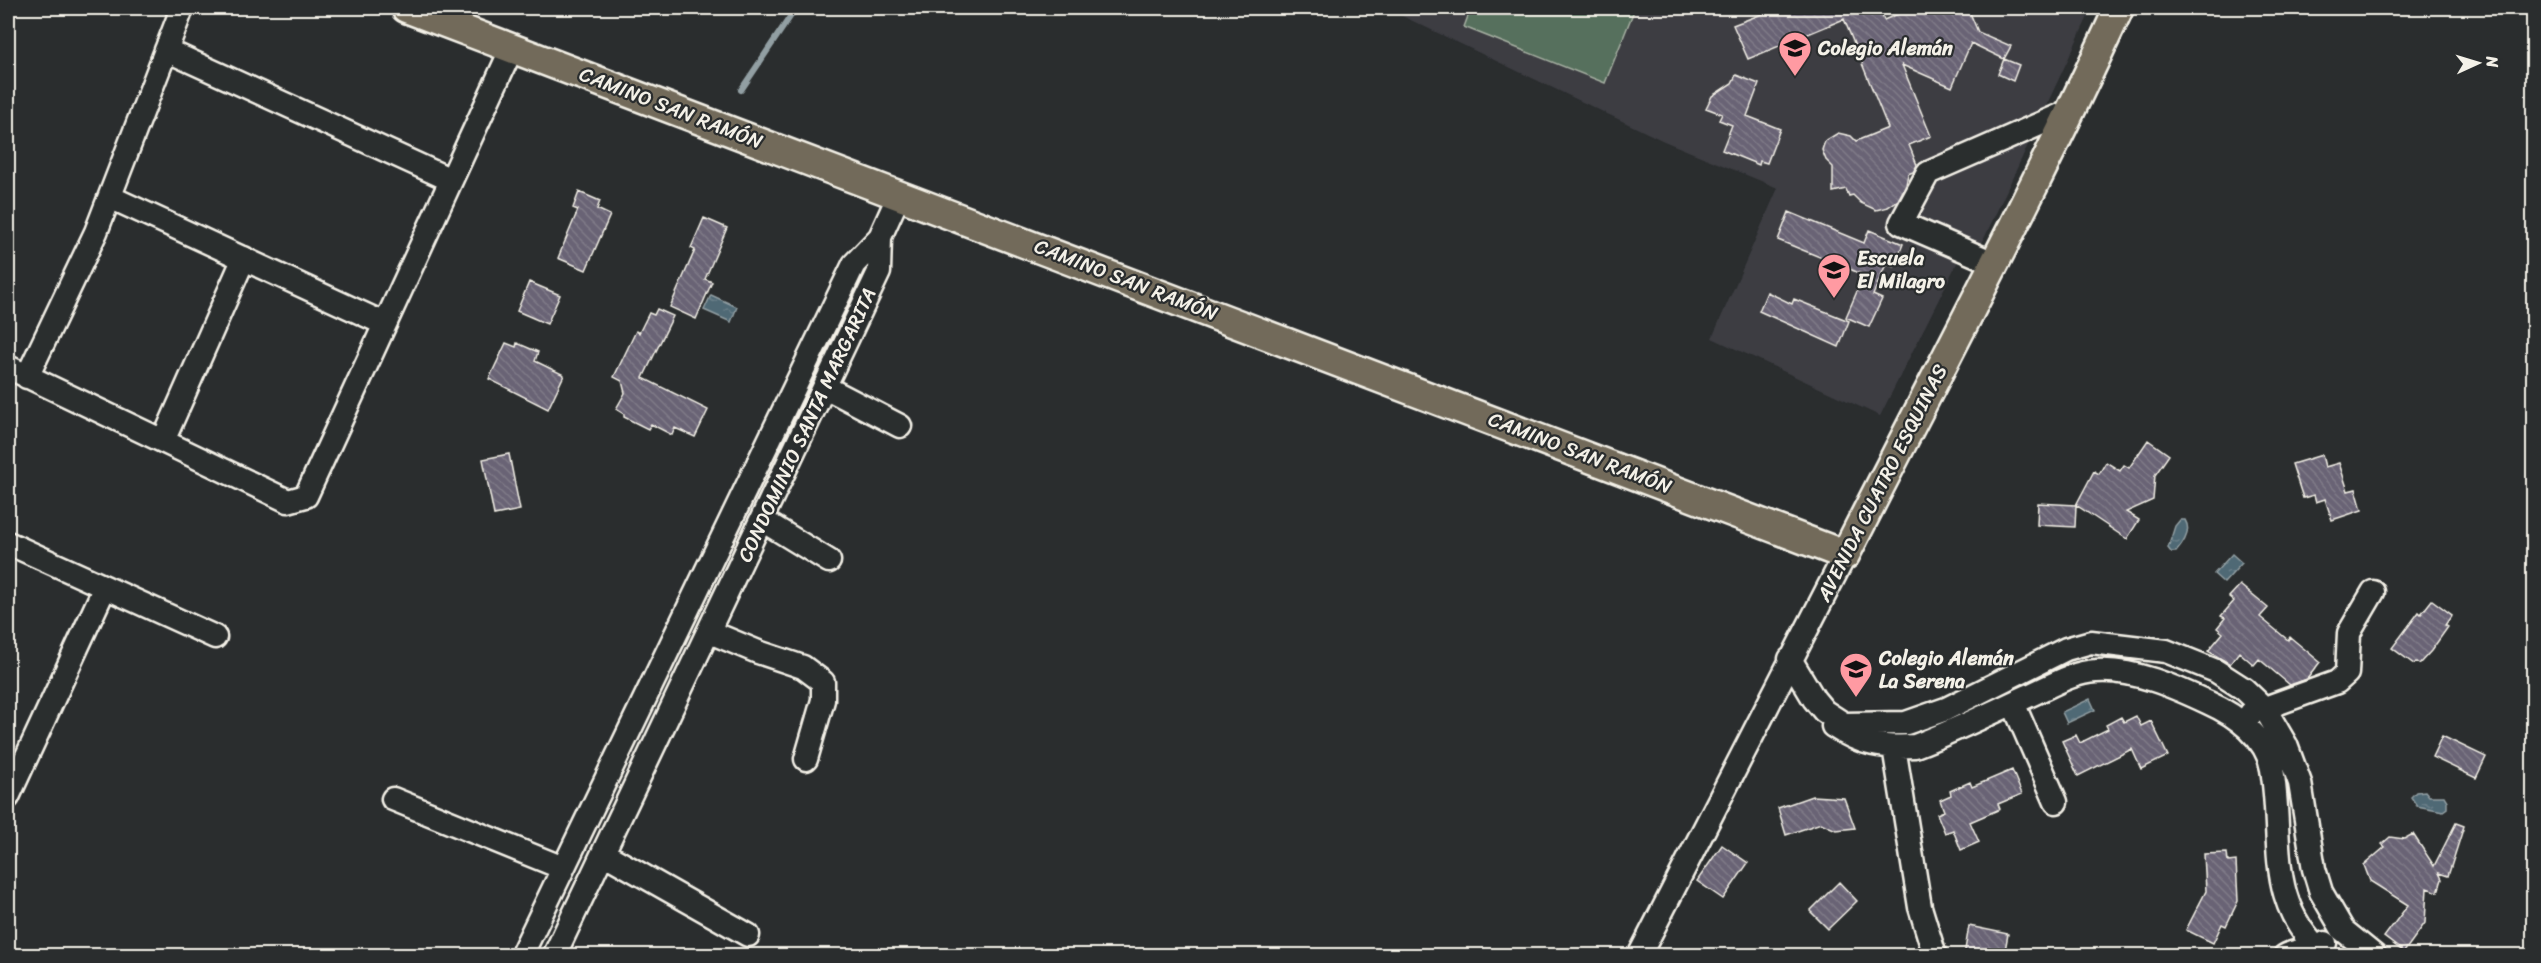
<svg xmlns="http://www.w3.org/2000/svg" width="2541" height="963" font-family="Sriracha,sans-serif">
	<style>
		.built { fill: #3d3d43 }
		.pitch { fill: #576f5d; stroke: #a6b0a2; stroke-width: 1.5 }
		.water { fill: url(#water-ripples); stroke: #929fa3; stroke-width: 1.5 }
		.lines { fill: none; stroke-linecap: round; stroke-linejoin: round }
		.stream { stroke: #929fa3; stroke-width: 6 }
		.building { fill: url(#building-back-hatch); stroke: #f4f1e8; stroke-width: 1.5 }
		.minor-casing { stroke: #f4f1e8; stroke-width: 27 }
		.major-casing { stroke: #f4f1e8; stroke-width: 33 }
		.minor { stroke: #2a2d2e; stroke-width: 22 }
		.major { stroke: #726b5a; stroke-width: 28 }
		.labels { text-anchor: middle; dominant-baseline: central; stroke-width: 4.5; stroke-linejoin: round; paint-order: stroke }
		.poi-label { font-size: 20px; font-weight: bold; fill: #f4f1e8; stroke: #2a2d2e; text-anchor: start }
		.street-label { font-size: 20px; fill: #f4f1e8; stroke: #2a2d2e }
	</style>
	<defs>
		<pattern id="water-ripples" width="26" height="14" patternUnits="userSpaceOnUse" patternTransform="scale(1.5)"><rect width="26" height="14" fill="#506975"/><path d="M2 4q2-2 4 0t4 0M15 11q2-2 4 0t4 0" fill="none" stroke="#6a7f89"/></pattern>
		<pattern id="building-back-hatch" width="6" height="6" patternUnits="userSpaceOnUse" patternTransform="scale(1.5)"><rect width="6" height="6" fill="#696374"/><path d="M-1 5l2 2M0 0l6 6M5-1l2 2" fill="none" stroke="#7f7a88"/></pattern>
	</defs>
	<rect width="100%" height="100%" fill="#2a2d2e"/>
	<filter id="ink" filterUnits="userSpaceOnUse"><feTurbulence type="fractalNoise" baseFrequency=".0167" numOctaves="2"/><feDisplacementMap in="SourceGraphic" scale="12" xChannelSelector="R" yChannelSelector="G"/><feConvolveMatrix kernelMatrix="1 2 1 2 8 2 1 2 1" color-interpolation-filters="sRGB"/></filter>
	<g filter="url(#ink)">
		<!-- built -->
		<path class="built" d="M1398,8H2092L1974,260L1959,259L1880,416L1712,338L1778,188L1664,141L1396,13Z"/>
		<!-- pitch -->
		<path class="pitch" d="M1471,8H1635L1605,83L1464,27Z"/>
		<!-- water -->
		<path class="water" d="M711,295L737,307L731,322L704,310Z
			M2180,520H2185C2192,531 2184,543 2176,552H2171L2168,548L2175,526Z
			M2232,554L2242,563L2224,583L2214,574Z
			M2090,699L2095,710L2067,723L2062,712Z
			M2425,791L2429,796H2444L2447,801V808L2443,811L2417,806L2411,797L2416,792Z"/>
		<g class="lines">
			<!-- stream -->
			<path class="stream" d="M741,90L796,8"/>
		</g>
		<!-- building -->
		<path class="building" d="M1778,8H1879L1884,20L1912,8H1968L1978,32L2011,46L2004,59L1971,43L1952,87L1902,65L1931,136L1909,145L1917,165L1913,172L1908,174L1906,185L1898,200L1888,207L1876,210L1861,203L1853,195L1849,196L1846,189L1833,192V167L1826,160L1822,150L1825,141L1838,133L1851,136L1856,141L1888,128L1844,19L1748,59L1733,25Z
			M2004,59L2019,65L2013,81L1998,74Z
			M1736,75L1759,84L1747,116L1780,129L1767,163L1760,161L1759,165L1722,150L1732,125L1719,120L1722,114L1706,108L1712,96L1732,83Z
			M579,192L600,201L597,209L610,215L586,270L558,258L578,210L573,208Z
			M1789,212L1864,243L1869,230L1903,244L1894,267L1886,264L1873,295L1882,299L1869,327L1846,317L1864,275L1778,240Z
			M704,218L727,228L705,279L712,282L696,319L670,307L695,250L691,248Z
			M529,282L560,295L547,324L517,311Z
			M1767,292L1792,304L1794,299L1849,321L1839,347L1759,311Z
			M657,309L673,316L643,378L708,410L695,437L675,428L672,435L651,424L648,429L624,417V414L616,409L625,393L622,381L614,377L636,331L639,333L649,313L654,315Z
			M506,343L516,347L517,343L538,352L535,361L564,375L548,409L489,379Z
			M2148,440L2169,455L2155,475L2153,500L2126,512L2139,520L2127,539L2076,505L2075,527L2037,525L2038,503L2076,505L2094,471L2099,474L2106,462L2120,471L2124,465L2129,468Z
			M509,454L520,510L494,515L483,459Z
			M2322,455L2325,467L2339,463L2348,491L2356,489L2362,510L2332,520L2325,499L2316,502L2314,495L2303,498L2292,464Z
			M2240,585L2268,608L2260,617L2288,640L2290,637L2320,662L2307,679L2290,685L2259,659L2254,665L2239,652L2230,664L2208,651L2223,633L2217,628L2225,618L2221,616L2234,601L2229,597Z
			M2432,600L2452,615L2445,625L2448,627L2431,651L2419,664L2416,662L2414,664L2392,648L2419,612L2421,614Z
			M2136,716L2141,726L2151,721L2168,756L2141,769L2132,749L2078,776L2062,741L2076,735L2080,743L2108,729L2106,725L2121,717L2124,722Z
			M2442,736L2486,757L2476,778L2432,757Z
			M2012,770L2022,794L1998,804L2000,809L1970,822L1979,842L1961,850L1953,830L1945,833L1937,814L1944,811L1940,800L1951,795L1950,791L1970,782L1972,787Z
			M1812,796L1844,798L1855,828L1836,830L1821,823L1786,835L1778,808Z
			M2456,823L2464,826L2448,876L2439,873L2442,879L2438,892L2427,888L2425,923L2404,952L2384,937L2408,905L2370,881L2364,865L2385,847L2382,844L2390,837L2404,839L2413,834L2434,866Z
			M1722,845L1748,863L1723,899L1697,881Z
			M2227,853L2228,862L2236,861L2238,901L2226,926L2222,924L2213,943L2186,930L2206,891L2204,854Z
			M1839,882L1857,901L1828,929L1810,911Z
			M1969,926L2008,934L2004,956H1964Z"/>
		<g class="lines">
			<defs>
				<path id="minor" d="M166,50L451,180
					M110,197L385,324
					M1996,264L1901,223L1928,173L2072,110
					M8,367L288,501L306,496L512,48
					M27,377L96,232L180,14L177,8
					M825,387L900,426
					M163,441L244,258
					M762,520L829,561
					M8,543L215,637
					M710,632L758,652L803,667L823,682V700L806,759
					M1790,659L1814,699L1824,711L1844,724L1906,723L1946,709L2066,649L2091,642L2166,651L2216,671L2244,689L2265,709L2286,745L2300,783L2314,869L2321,892L2343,930L2375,956
					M2013,703L2056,802
					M2251,713L2337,682L2347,673L2349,633L2373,592
					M1833,726C1862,745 1882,748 1915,746C1954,731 1991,713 2028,696C2049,687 2073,672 2096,671C2133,668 2177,688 2209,703C2236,715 2267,738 2272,769C2284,840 2264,902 2325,956
					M1894,747L1920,907L1935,956
					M8,797L105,587
					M393,799L563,868
					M603,853L748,935
					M521,956L854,264L880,237L899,195
					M554,956L879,272L880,237
					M1639,956L1845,555
					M2285,956C2298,948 2312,952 2325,943"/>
				<path id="major" d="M406,8L1845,555C1937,373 2034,193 2119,8"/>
			</defs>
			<!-- minor casing -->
			<use href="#minor" class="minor-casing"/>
			<!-- major casing -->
			<use href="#major" class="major-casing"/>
			<!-- minor -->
			<use href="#minor" class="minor"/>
			<!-- major -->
			<use href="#major" class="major"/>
		</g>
	</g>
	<!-- icons -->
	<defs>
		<symbol id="school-pin" viewBox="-11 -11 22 30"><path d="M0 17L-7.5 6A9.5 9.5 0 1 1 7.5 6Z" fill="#ff9aa2" stroke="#2a2d2e"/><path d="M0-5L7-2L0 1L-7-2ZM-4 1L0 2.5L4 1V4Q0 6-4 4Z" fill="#111"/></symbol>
	</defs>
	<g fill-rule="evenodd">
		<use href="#school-pin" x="1776" y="29" width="38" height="52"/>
		<use href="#school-pin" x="1815" y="251" width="38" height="52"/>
		<use href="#school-pin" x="1837" y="650" width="38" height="52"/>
	</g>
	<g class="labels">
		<!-- poi labels -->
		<g class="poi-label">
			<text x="1818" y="48">Colegio Alemán</text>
			<text x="1857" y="258">Escuela<tspan x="1857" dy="23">El Milagro</tspan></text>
			<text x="1879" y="658">Colegio Alemán<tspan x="1879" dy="23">La Serena</tspan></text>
		</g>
		<!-- street labels -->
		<g class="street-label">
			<text transform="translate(671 108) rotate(21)">CAMINO SAN RAMÓN</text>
			<text transform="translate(1126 280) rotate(21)">CAMINO SAN RAMÓN</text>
			<text transform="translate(807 425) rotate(-65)">CONDOMINIO SANTA MARGARITA</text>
			<text transform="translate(1580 453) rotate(21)">CAMINO SAN RAMÓN</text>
			<text transform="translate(1882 483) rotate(-63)">AVENIDA CUATRO ESQUINAS</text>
		</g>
	</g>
	<!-- margin -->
	<rect width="2541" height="963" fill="none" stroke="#2a2d2e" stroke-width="30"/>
	<rect x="15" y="15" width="2511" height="933" fill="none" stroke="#f4f1e8" stroke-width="2" filter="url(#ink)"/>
	<!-- north arrow -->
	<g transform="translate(2478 63) rotate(86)" stroke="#2a2d2e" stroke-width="4.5" paint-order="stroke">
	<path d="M0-4.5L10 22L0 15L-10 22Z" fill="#f4f1e8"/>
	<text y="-9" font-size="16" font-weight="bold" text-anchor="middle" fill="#f4f1e8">N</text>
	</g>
</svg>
